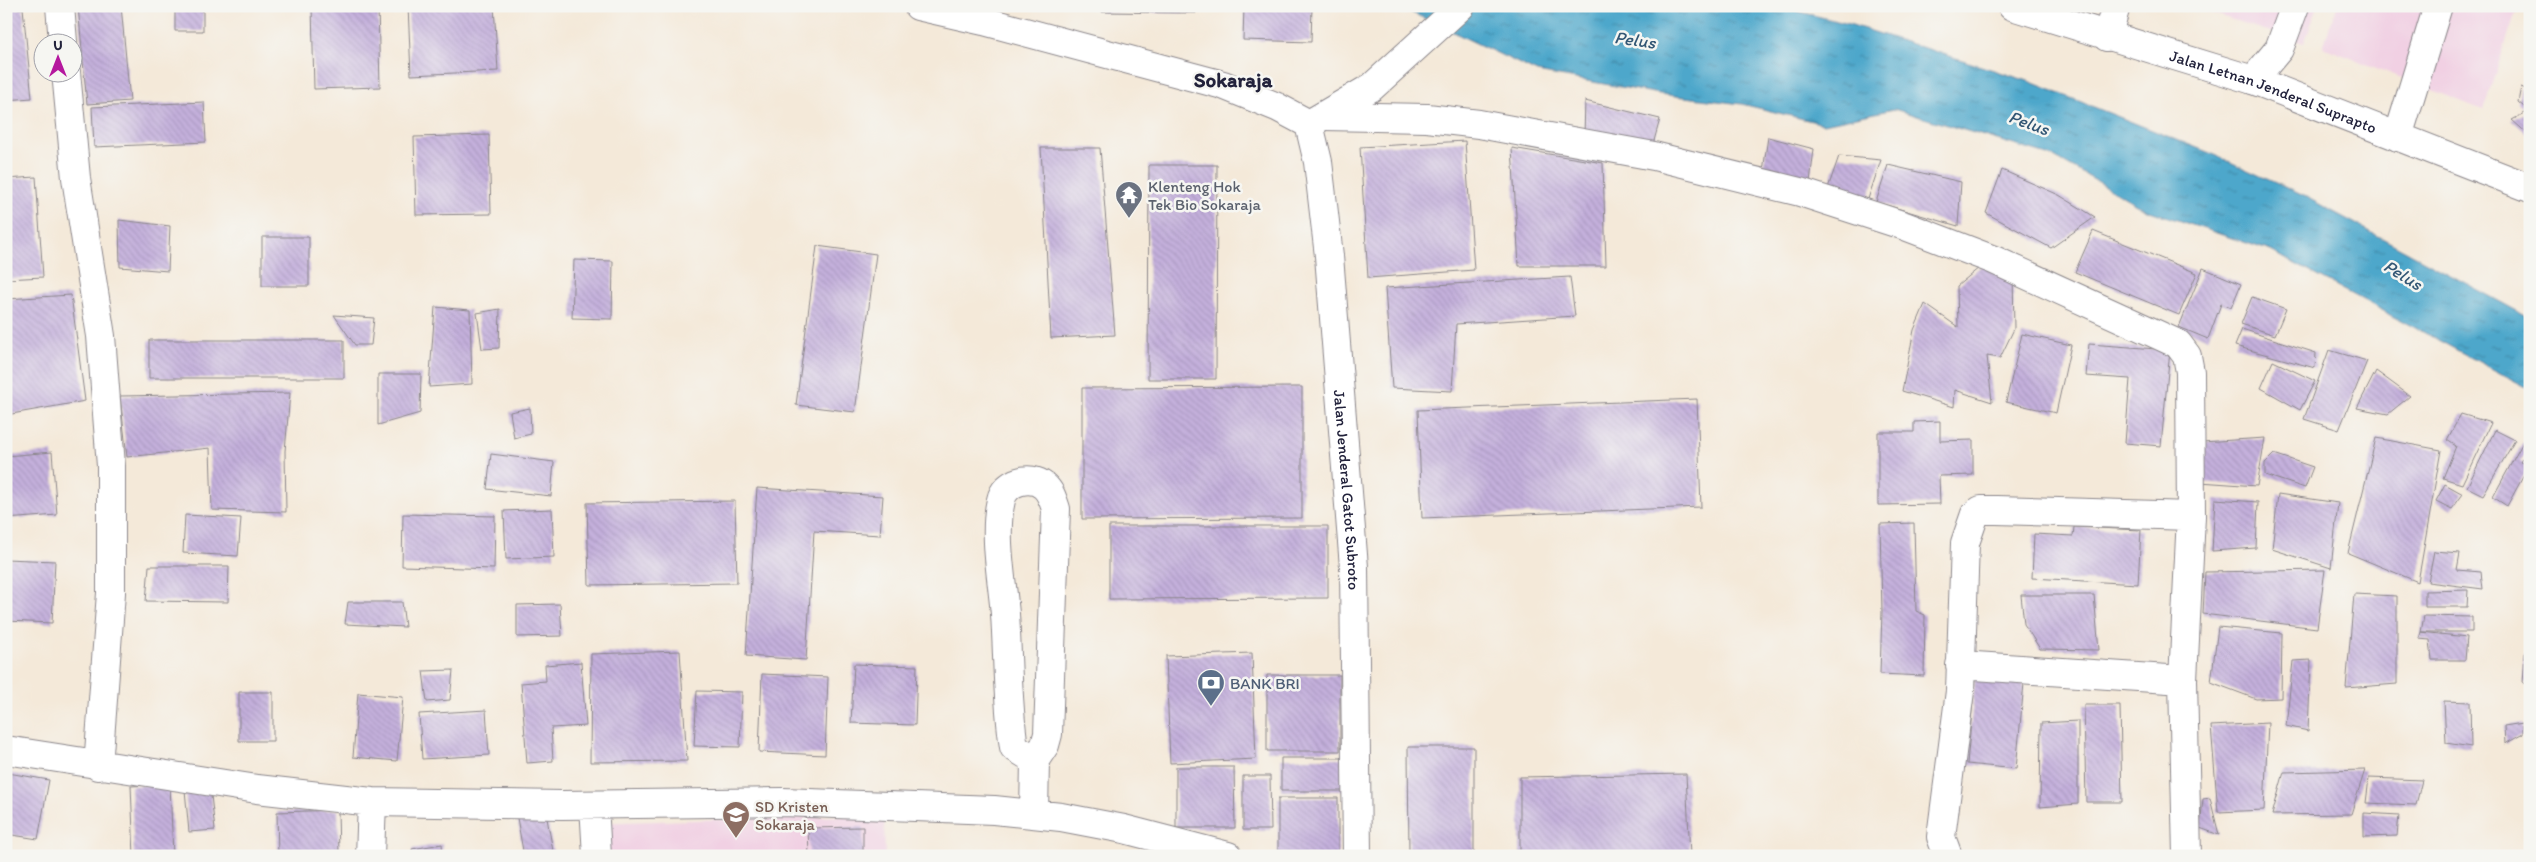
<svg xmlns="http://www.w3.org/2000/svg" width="2536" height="862" font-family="Itim,sans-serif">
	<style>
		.built { fill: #f1d0e3 }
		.water { fill: url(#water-ripples); stroke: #386483 }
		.building { fill: url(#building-back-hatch) }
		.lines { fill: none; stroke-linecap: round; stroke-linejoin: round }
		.minor-casing { stroke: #8b868a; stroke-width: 30 }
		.major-casing { stroke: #8b868a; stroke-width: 30 }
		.highway-casing { stroke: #8b868a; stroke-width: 30 }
		.minor { stroke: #fff; stroke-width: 28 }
		.major { stroke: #fff; stroke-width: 28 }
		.highway { stroke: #fff; stroke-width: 28 }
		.labels { text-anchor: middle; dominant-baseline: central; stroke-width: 5; stroke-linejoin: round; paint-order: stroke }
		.street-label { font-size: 16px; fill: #22223b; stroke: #f6f6f2 }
		.worship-label { font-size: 16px; fill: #5b616d; stroke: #f6f6f2; text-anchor: start }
		.service-label { font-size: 16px; fill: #4e5e75; stroke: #f6f6f2; text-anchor: start }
		.education-label { font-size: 16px; fill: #785e54; stroke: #f6f6f2; text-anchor: start }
		.water-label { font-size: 18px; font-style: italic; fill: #335775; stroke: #f6f6f2 }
		.district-label { font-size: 21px; font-weight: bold; fill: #22223b; stroke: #f6f6f2 }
	</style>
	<defs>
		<pattern id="water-ripples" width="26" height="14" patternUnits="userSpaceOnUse" patternTransform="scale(1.25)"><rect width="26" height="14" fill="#4da7cb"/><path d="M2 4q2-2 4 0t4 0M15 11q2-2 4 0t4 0" fill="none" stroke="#4088a6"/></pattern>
		<pattern id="building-back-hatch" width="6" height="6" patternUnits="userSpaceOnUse" patternTransform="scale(1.25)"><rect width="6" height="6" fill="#c4b0dc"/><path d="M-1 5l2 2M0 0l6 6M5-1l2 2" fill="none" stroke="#a897be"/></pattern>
	</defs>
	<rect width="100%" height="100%" fill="#f6f6f2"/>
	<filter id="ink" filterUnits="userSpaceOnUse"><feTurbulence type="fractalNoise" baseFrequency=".02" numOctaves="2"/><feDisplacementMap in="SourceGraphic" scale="10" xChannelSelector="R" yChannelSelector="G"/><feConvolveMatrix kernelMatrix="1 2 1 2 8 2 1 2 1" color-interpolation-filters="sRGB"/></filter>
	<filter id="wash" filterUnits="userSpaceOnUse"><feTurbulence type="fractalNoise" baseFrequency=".0096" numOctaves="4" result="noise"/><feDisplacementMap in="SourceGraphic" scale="20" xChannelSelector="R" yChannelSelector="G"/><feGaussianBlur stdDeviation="1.12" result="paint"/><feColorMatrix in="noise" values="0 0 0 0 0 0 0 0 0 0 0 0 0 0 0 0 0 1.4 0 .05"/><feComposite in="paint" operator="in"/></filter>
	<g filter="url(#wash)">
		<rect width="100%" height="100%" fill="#f4e9d9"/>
		<!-- built -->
		<path class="built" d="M2190,6H2318L2304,43Z
			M2337,6H2518L2483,110L2323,47Z
			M884,815L885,856H588L587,823Z"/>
		<!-- water -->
		<path class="water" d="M1398,6H1776L1849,24L2028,81L2215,155L2306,197L2530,318V389L2271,251L2147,210L2054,157L1894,109L1824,124L1742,104L1660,94L1537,72Z"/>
		<g id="blocks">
			<!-- building -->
			<path class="building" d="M78,6H121L130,101L87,104Z
				M175,6H203V31H175Z
				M312,6H378L380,87L314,89Z
				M408,6H494L498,71L411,75Z
				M1102,6H1196V13L1102,12Z
				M1244,6H1312L1311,42L1243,40Z
				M23,8L32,98L6,100V9Z
				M2521,87L2530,91V136L2512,120L2529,111L2518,102Z
				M1585,101L1660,119L1652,148L1584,136Z
				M204,102L206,142L94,147L92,107Z
				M489,135L491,214L416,215L414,137Z
				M1768,137L1814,149L1810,182L1763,171Z
				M1465,141L1474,270L1368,278L1360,147Z
				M1041,148H1100L1115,335L1051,338Z
				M1512,148L1603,163L1606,266H1519Z
				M1839,156L1881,160L1868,199L1828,188Z
				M1149,165H1217L1216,379H1148Z
				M1888,165L1961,182L1958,226L1876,202Z
				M2002,170L2059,195L2095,217L2051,248L1986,213Z
				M36,177L43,277L6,279V179Z
				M119,220L170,226L168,271L120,267Z
				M2093,231L2197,273L2179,315L2075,272Z
				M262,237H309V286H262Z
				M817,246L876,254L855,412L796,405Z
				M574,260L613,261L612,319L572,318Z
				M1985,263L2013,274L2014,329L2000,358L1987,356L1992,402L1955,390L1954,407L1902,391L1914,330L1925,304L1958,327L1957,286Z
				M2203,268L2241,284L2231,308L2221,304L2208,339L2179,327Z
				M1570,277L1575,316L1456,324L1452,391L1392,388L1385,288Z
				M71,295L85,401L6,415V299Z
				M2252,297L2286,309L2275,335L2241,324Z
				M435,307L470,310L472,384L429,387Z
				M500,309L499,348L482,349L477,313Z
				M334,315L374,318L371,345H355Z
				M2242,329L2316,353L2315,368L2235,346Z
				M2022,334L2071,345L2056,413L2006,402Z
				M149,340H344V378H149Z
				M2089,344L2170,350L2161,446L2125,443L2130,379L2086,376Z
				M2329,350L2367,361L2339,430L2304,419Z
				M2273,361L2315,381L2300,410L2261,388Z
				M2376,371L2410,396L2388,414L2357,408Z
				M378,374H421L420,413L378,425Z
				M1302,387V518L1082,519V388Z
				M290,393L285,451L286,512L212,510L210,448L127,457L120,396Z
				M1697,399L1701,507L1422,518L1418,410Z
				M530,408L531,434L514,438L510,412Z
				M2461,414L2491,423L2462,484L2443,478L2456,446L2447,440Z
				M1940,421V441L1973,440V475L1939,476L1940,504L1878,505V432H1914V422Z
				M2495,430L2515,440L2483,495L2467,487Z
				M2265,438L2257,486L2200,482L2202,442Z
				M2376,438L2441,450L2418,582L2348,553Z
				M2523,442L2530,447L2520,462L2529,466L2507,506L2493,497Z
				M52,452L57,515L6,519V456Z
				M491,454L554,462L551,496L487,489Z
				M2274,454L2313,467L2305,488L2265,475V463Z
				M2445,484L2463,494L2452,509L2436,501Z
				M757,488L883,496L880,535L814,531L806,660L746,656Z
				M2278,494L2338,503L2331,568L2272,549Z
				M2215,499L2258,502L2256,548L2212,551Z
				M735,501L737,583L589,585L587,503Z
				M552,509L554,557L506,559L504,511Z
				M403,514L495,516L494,569L402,566Z
				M185,515L241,518L238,556L183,553Z
				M1914,523L1916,611L1925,615L1924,676L1880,674L1882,612L1880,524Z
				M1109,526H1328V598L1109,599Z
				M2074,527L2141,530L2138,584L2032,578L2034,534L2073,536Z
				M2434,551L2460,553L2457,570L2481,572L2483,589L2428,582Z
				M6,559L55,561L52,623L6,621Z
				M149,566H229L228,602L146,601Z
				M2325,570L2317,628L2203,614L2205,572Z
				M2468,590L2467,607H2425V591Z
				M2354,594L2397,596V684L2346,688Z
				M2021,595H2094L2099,650L2040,649L2024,624Z
				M348,602H402L405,627L345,624Z
				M560,604L562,636L517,637V605Z
				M2424,616L2472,617V632H2421Z
				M2218,627L2282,633L2281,698L2256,699L2211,682Z
				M2421,632L2467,637L2465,660H2432L2430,640L2419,639Z
				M680,651L687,761L590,762L591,654Z
				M2530,651V684L2523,683L2525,653Z
				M1252,653L1256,759L1170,763L1166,656Z
				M2311,660L2308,731L2286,726L2293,661Z
				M581,662L586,726L551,728L553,761L527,763L521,683L546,681L545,665Z
				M854,664L917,666L915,725L851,723Z
				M453,670L450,700L427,702L423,671Z
				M762,674L828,677L825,755L759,752Z
				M1267,675H1340V751H1267Z
				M1975,679L2024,683L2016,769L1967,764Z
				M697,691L742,692L740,747L694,746Z
				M239,692H273V741H239Z
				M358,693L403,697L397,761L353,757Z
				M2444,701L2470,702L2471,747L2446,743Z
				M2084,705H2120L2122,802H2086Z
				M486,710L489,755L422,759L419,714Z
				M2078,721V804L2040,807L2041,723Z
				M2268,723L2264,810L2218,812L2211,726Z
				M2523,723V734L2505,744L2504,726Z
				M1408,747H1474V856H1409Z
				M1281,758H1346V791H1281Z
				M1176,767H1234L1235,828H1176Z
				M2365,770L2351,814L2272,815L2284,772Z
				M8,773L49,780L38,839L6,834Z
				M1686,774L1690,856H1520V777Z
				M1243,776H1270L1271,830H1243Z
				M2369,778L2422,780L2416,805L2366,803Z
				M170,784L173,856H134L131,786Z
				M210,787L215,830L189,832L185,790Z
				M1278,798H1338V856H1278Z
				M2210,798L2219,835L2200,828L2203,799Z
				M338,810L339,856H278L277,812Z
				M546,813L554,856H524L517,818Z
				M2364,813L2399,815L2397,836L2364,837Z
				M863,827V856H809L808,828Z
				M442,844L443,856H413L412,849Z"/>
		</g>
	</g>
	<g filter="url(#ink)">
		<use href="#blocks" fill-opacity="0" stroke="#8b868a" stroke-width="1"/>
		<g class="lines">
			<defs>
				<path id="minor" d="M60,6L63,42
					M2107,37L2116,6
					M66,72L76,178L101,336L111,466V593L98,766
					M2253,80L2279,49L2295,6
					M1324,116L1427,118L1479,124L1654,156L1800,192L1905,226L1994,260L2178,344L2187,356L2190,372L2191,516L2183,680L2187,856
					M2398,137L2438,6
					M1960,665L2183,680
					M6,750L257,789L372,802L370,856
					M372,802L562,805L783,802L994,810L1061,817L1124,829L1228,856
					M594,805L597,856
					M1034,814L1035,760L1045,745L1048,734L1056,509C1053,500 1051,492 1044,486C1030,474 1005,482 1001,500C993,533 1002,580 1005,614C1008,658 1007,703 1014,747L1035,760
					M1948,856L1941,837L1960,691L1965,543L1975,514L1981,510H1996L2191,516"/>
				<g id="major">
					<path id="s1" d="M2012,6L2253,80L2530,188"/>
					<path d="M1309,124L1372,87L1461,6"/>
				</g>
				<g id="highway">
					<path id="s2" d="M918,6L984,21L1223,85L1277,107L1309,124L1318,162L1329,256L1354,567L1357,856"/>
				</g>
			</defs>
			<!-- minor casing -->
			<use href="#minor" class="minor-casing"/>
			<!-- major casing -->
			<use href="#major" class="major-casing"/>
			<!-- highway casing -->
			<use href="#highway" class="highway-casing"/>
			<!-- minor -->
			<use href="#minor" class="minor"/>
			<!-- major -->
			<use href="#major" class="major"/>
			<!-- highway -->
			<use href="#highway" class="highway"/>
		</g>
	</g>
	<!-- icons -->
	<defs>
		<symbol id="temple-pin" viewBox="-11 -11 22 30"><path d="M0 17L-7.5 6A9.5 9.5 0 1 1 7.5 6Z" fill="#6b7280" stroke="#f6f6f2"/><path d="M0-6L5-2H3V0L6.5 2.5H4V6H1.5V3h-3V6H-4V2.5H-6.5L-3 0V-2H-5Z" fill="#fff"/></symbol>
		<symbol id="bank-pin" viewBox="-11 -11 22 30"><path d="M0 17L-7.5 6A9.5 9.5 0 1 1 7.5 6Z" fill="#5c6f8a" stroke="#f6f6f2"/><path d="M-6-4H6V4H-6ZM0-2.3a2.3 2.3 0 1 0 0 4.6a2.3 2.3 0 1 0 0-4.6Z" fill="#fff"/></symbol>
		<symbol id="school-pin" viewBox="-11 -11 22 30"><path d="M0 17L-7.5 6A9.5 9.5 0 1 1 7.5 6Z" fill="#8d6e63" stroke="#f6f6f2"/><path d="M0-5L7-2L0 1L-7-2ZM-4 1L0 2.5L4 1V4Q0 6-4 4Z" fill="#fff"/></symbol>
	</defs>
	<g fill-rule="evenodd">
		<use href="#temple-pin" x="1113" y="179" width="32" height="43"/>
		<use href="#bank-pin" x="1195" y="667" width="32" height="43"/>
		<use href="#school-pin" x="720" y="799" width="32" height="43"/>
	</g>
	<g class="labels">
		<!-- street labels -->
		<g class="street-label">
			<text stroke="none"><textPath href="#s1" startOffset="275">Jalan Letnan Jenderal Suprapto</textPath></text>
			<text stroke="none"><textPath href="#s2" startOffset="778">Jalan Jenderal Gatot Subroto</textPath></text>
		</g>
		<!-- worship labels -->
		<g class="worship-label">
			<text x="1148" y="186">Klenteng Hok<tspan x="1148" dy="18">Tek Bio Sokaraja</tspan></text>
		</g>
		<!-- service labels -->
		<g class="service-label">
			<text x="1230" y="683">BANK BRI</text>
		</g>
		<!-- education labels -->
		<g class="education-label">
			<text x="755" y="806">SD Kristen<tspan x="755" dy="18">Sokaraja</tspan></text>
		</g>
		<!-- water labels -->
		<g class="water-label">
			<text transform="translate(1635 40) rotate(8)">Pelus</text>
			<text transform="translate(2029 123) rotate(20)">Pelus</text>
			<text transform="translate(2403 275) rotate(32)">Pelus</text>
		</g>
		<!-- district labels -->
		<g class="district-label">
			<text x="1233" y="79">Sokaraja</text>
		</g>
	</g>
	<!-- margin -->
	<rect width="2536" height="862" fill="none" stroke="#f6f6f2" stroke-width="25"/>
	<!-- north arrow -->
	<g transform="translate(58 58)"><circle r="24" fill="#f6f6f2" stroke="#a1a1a9"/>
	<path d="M0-4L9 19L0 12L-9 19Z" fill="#b5179e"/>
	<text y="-8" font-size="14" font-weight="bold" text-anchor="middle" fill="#22223b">U</text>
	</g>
</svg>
